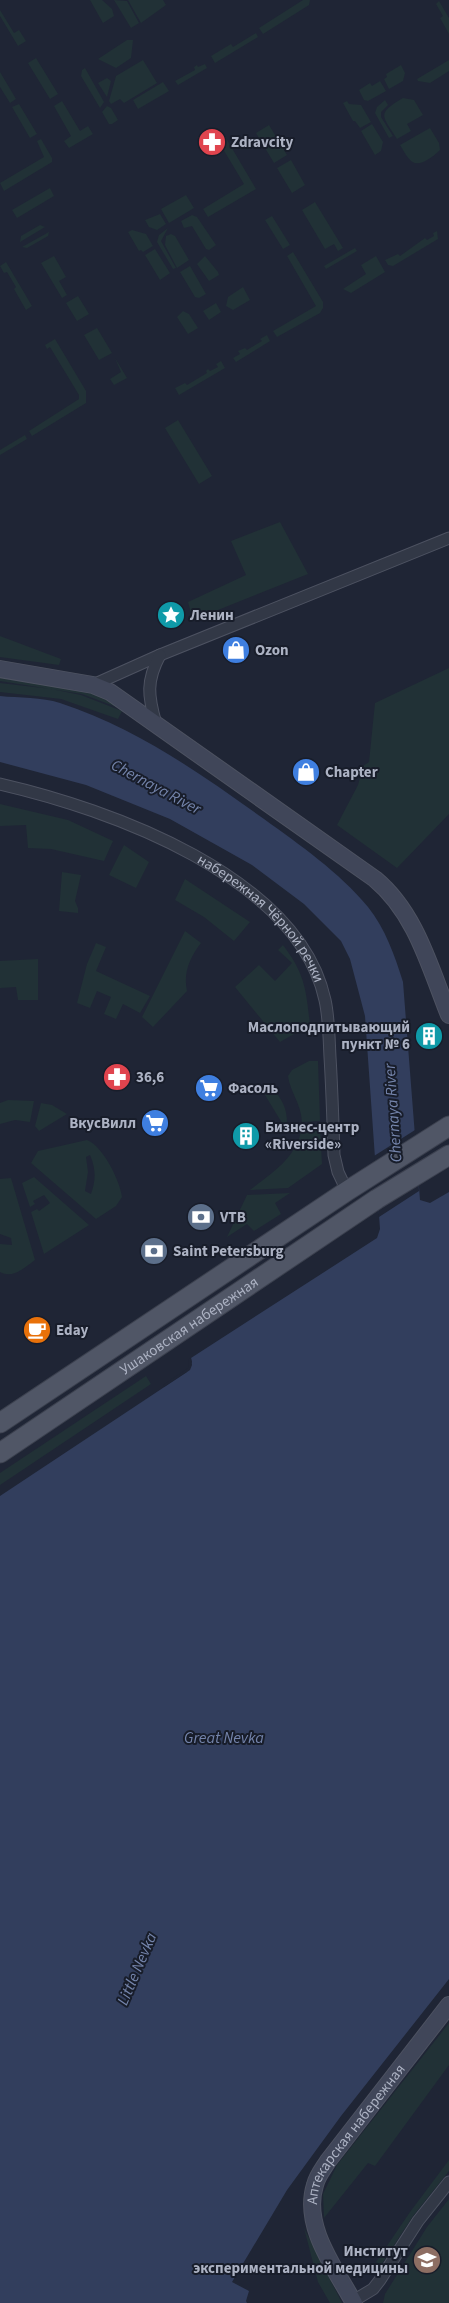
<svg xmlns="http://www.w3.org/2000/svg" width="449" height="2303" font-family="'Source Sans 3',sans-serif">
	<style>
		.green { fill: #213136; fill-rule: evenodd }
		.water { fill: #323e5d }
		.pier { fill: #1f2535 }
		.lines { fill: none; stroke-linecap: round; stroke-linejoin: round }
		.street-casing { stroke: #4d5261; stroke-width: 13 }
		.secondary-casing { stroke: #4d5261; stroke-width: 18 }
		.primary-casing { stroke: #3c414f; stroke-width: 21 }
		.street { stroke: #323846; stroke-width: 11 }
		.secondary { stroke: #404659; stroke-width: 16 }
		.primary { stroke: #505666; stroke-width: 19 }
		.labels { text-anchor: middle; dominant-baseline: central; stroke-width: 4; stroke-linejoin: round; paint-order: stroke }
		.poi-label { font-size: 15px; font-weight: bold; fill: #acb2c3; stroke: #181d2a; text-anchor: start }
		.street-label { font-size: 15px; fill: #acb2c3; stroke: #181d2a }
		.water-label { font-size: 16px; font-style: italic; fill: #7484ab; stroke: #181d2a }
	</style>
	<rect width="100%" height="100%" fill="#1f2535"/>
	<!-- green -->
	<path class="green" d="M90,0H102L112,9L114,16L103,23Z
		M114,0L127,1L139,23L131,28Z
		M128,0H163L166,5L141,23Z
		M303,0H310L309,5L263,34L259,28Z
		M439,1L449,18V34L440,18L443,16L436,4Z
		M0,10L14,33L19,30L26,41L18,46L0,16Z
		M256,33L258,37L215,63L211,56L231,44L233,47Z
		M127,40H133L131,58L116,68L98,59Z
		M36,58L58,94L50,99L28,63Z
		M143,60L157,83L124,103L120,99L111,104L109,101L116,76Z
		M449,60V71L430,83L418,81L417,79Z
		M205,64L207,68L178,85L175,81L195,70L194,67L197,65L198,67Z
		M401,65L405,73L403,81L389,89L384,79L387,77L386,74Z
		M85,68L104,102L100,108L81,76L82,70Z
		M0,72L16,99L10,103L0,87Z
		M107,78L111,81L107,97L98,83Z
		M380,81L386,91L368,101L364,100L359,90L370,83L372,86Z
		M163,82L169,91L138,109L133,100Z
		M403,98L414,100L423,115L407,124L411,131L397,139C382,115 376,114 403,98Z
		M385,100L388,105L381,112V117L393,136L389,138L375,113L377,107Z
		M62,101L80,131L88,126L93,134L69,148L64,141L71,136L54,106Z
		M347,101L349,104L361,105L371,122L360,128L355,121H353L343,103Z
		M19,104L37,134L30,138L12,107Z
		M107,106L111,108L118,120L112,124H109L102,112Z
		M372,124L383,142L381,151L375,155L361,131Z
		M269,125L287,155L274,163L256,133Z
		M430,128L439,143L440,150C436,154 432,157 427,160C412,169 408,158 400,145Z
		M223,133L256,189L208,217L203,209L244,184L223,149L226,147L219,135Z
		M41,139L52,158V162L4,191L0,183L44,157L37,141Z
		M291,160L305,185L292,193L277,168Z
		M50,188L54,196L17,218L12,210Z
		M186,195L194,208L169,223L161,209Z
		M315,202L343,248L338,251L334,244L325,249L302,210Z
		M160,214L166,224L157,230L149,227L145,220Z
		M192,215L197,217L216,245L209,250L206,249L192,226L184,228L181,221Z
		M272,216L290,245L283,249L265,220Z
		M40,225L45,227L20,242L21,236Z
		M168,228L161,241L176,268L173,269L157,242L159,235Z
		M132,230L146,234L153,246L143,252L141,250L139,251L128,232Z
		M437,231L438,239L393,266L388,265L385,260L398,254L400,256L425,238L427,240L434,236L433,233Z
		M49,232L48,236L27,248L22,247Z
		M171,234L175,236L189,260L177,268L165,245L166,236Z
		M355,248L357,251L326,269L324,266Z
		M155,249L170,273L160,280L145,255Z
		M293,252L323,302V308L320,313L277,337L273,331L316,306L287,256Z
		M54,256L66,277L59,281L67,295L62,298L41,263Z
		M205,256L218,272L219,275L209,281L197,264Z
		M376,256L385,272L351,293L343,289L366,274L361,265Z
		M6,262L32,306L26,310L14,289L16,287L7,272L4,273L0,266Z
		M190,266L206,294L199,298L195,297L180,272Z
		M243,287L250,300L233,310L226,306L228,297Z
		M78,296L89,314L77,321L66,303Z
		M216,303L221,312L209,320L203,311Z
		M183,311L189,314L198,328L188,334L177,317Z
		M97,328L112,353L99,360L84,335Z
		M267,335L270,341L236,362L233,358L240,354L238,351L245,348L247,350L262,341L260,339Z
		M55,339L86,391V403L32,436L29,431L79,399V395L50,347L47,349L45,345Z
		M115,358L127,378L114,385L110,379L121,372Z
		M221,361L225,368L179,395L175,388L185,383L187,385L207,373L206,371L208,369L210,371L218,367L216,364Z
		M178,420L212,476L199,484L165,428Z
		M25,435L27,439L0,455V450Z
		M280,522L308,574L193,620L188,602L246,575L231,541Z
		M0,636L61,659L59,665L0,657Z
		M449,668V814L397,868L337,825L358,785L363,766L369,762L375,703Z
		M0,672L106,692L122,709L82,694L0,681Z
		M0,683L51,689L81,695L122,711L118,719L61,699L0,692Z
		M0,804L68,820L113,841L104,861L51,849L28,848L26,825L0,826Z
		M124,845L149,862L136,888L109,875Z
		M62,872L81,875L75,901L78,908V913L59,911Z
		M185,879L250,922L234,941L204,917L175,900Z
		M185,931L201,943C190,957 183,973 187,991L153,1027L142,1017Z
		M96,943L106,947L96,971L150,996L140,1013L123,1004L116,1019L104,1014L111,997L97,991L90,1008L77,1003L87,964Z
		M283,945C305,974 306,989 310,1025L280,1042L235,987L259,965L275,981L292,963L278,950Z
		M38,959V1000H18L16,987L0,988V961Z
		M309,1061H318L320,1121L302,1122C301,1103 290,1092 288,1076L292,1070Z
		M272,1088C282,1099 287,1108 287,1123H282L265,1095Z
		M8,1100L34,1101L30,1122L15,1120L0,1124V1103Z
		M41,1103L52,1105L67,1114L39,1131L35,1126Z
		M302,1126H320L322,1164L288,1188L250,1190C273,1172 298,1157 302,1126Z
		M87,1140C103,1146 120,1181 122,1197L116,1206L96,1219L31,1163L38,1151ZM90,1155C96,1169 96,1180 91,1194L85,1191L88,1172L86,1157Z
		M34,1177L89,1225L44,1254L31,1212L37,1209L39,1211L50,1203L44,1195L33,1201L35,1204L30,1207L22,1183Z
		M11,1178L35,1260C24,1268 13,1279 0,1272V1244L12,1245L11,1238L0,1234V1179Z
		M290,1193L275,1203L281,1214L254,1231L247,1224L227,1237L247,1195Z
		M146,1376L151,1384L0,1485V1473Z
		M449,2023V2065L375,2166L368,2163L324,2218L323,2194L337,2165Z
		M449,2160V2171L413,2216L381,2265L376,2262L410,2212Z
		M449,2199V2303H383L385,2294L427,2227Z
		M304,2228L342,2303H330L318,2282Z"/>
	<!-- water -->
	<path class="water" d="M0,696C19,698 42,697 60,703C138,729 198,772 264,819C300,845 339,872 368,907C385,928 395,956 403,982L420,1200L430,1203L449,1192V1979L341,2116L287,2190L232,2282L249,2291L246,2301L247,2303H0V1496L187,1372L192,1362L191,1358L377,1238L380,1229L365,1016L350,959L341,941L304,904L252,865L170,819L86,785L0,762Z"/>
	<!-- pier -->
	<path class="pier" d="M415,1130L419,1191L379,1217L374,1156Z
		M191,1358L192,1365L190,1370L164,1387L163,1385L188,1368L189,1359Z"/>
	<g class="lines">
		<defs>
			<g id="street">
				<path d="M93,685L160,655L449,538"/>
				<path d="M156,724C148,696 146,681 160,655"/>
				<path id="s1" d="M0,784C109,809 298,876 325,1000C329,1018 329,1038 330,1057C332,1089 333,1122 334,1155L338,1172L347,1191"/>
				<path d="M353,2301L373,2289L380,2280L418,2221L449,2182"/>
			</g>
			<g id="secondary">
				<path d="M0,669L93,685L110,692L375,879C416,913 430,968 449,1015"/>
				<path id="s2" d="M354,2303C335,2268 302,2226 315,2185C317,2176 323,2169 328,2161L449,2005"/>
			</g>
			<g id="primary">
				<path d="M0,1423L347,1191L449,1126"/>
				<path id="s3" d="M0,1453L377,1199L449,1155"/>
			</g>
		</defs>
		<!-- street casing -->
		<use href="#street" class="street-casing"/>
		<!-- secondary casing -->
		<use href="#secondary" class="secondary-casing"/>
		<!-- primary casing -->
		<use href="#primary" class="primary-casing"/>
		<!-- street -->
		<use href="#street" class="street"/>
		<!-- secondary -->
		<use href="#secondary" class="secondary"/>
		<!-- primary -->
		<use href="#primary" class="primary"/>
	</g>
	<!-- icons -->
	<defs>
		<symbol id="pharmacy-disc" viewBox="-11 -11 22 22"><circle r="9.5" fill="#e0444e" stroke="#181d2a"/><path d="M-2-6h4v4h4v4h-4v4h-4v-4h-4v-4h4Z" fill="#fff"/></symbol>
		<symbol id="sight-disc" viewBox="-11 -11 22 22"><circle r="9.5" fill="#0f9aa8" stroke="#181d2a"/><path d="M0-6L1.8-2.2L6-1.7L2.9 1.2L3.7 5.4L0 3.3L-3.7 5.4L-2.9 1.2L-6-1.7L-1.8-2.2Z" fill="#fff"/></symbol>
		<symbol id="shop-disc" viewBox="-11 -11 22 22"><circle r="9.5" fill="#3f7fe0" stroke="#181d2a"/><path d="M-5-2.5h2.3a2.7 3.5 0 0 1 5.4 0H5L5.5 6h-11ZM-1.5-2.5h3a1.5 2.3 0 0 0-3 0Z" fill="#fff"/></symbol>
		<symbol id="building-disc" viewBox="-11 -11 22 22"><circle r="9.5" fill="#0f9aa8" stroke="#181d2a"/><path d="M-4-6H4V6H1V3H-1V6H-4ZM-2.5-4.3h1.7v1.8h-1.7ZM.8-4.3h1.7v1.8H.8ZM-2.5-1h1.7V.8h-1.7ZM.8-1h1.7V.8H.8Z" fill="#fff"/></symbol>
		<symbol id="supermarket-disc" viewBox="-11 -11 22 22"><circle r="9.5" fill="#3f7fe0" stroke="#181d2a"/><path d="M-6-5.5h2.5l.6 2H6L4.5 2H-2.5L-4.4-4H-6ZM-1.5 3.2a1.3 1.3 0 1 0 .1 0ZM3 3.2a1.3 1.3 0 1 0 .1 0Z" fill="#fff"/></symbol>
		<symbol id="bank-disc" viewBox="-11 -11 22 22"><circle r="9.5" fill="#5c6f8a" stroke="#181d2a"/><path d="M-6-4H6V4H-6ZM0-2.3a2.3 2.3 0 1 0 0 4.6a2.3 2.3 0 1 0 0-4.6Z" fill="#fff"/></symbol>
		<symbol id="cafe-disc" viewBox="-11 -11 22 22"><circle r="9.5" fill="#e8710a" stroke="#181d2a"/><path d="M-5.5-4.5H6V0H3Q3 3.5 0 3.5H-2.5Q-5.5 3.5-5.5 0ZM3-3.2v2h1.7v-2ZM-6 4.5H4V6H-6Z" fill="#fff"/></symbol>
		<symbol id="university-disc" viewBox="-11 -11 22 22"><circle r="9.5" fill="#8d6e63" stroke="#181d2a"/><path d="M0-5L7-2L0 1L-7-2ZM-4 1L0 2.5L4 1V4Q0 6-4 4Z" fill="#fff"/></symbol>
	</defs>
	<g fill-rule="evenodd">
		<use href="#pharmacy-disc" x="196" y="126" width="32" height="32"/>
		<use href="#sight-disc" x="155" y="599" width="32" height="32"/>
		<use href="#shop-disc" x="220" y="634" width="32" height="32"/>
		<use href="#shop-disc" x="290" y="756" width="32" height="32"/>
		<use href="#building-disc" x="413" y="1020" width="32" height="32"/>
		<use href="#pharmacy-disc" x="101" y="1061" width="32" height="32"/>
		<use href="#supermarket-disc" x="193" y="1072" width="32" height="32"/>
		<use href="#supermarket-disc" x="139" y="1107" width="32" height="32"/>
		<use href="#building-disc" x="230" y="1120" width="32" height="32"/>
		<use href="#bank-disc" x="185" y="1201" width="32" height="32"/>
		<use href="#bank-disc" x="138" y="1235" width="32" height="32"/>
		<use href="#cafe-disc" x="21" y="1314" width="32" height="32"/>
		<use href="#university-disc" x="411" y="2244" width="32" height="32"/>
	</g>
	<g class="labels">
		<!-- poi labels -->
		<g class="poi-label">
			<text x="231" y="142">Zdravcity</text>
			<text x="190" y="615">Ленин</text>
			<text x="255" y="650">Ozon</text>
			<text x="325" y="772">Chapter</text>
			<text x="410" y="1027" text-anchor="end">Маслоподпитывающий<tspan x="410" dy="17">пункт № 6</tspan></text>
			<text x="136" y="1077">36,6</text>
			<text x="228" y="1088">Фасоль</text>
			<text x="136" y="1123" text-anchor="end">ВкусВилл</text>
			<text x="265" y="1127">Бизнес-центр<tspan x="265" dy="17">«Riverside»</tspan></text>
			<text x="220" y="1217">VTB</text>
			<text x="173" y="1251">Saint Petersburg</text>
			<text x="56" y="1330">Eday</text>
			<text x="408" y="2251" text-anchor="end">Институт<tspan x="408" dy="17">экспериментальной медицины</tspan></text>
		</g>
		<!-- street labels -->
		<g class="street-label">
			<text stroke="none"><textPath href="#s1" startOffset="301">набережная Чёрной речки</textPath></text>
			<text stroke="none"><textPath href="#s3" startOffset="228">Ушаковская набережная</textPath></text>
			<text stroke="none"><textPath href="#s2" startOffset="192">Аптекарская набережная</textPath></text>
		</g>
		<!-- water labels -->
		<g class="water-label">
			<text transform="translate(156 787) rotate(28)">Chernaya River</text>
			<text transform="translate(393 1113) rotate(-94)">Chernaya River</text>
			<text x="224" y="1738">Great Nevka</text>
			<text transform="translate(137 1969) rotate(-67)">Little Nevka</text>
		</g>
	</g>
</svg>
